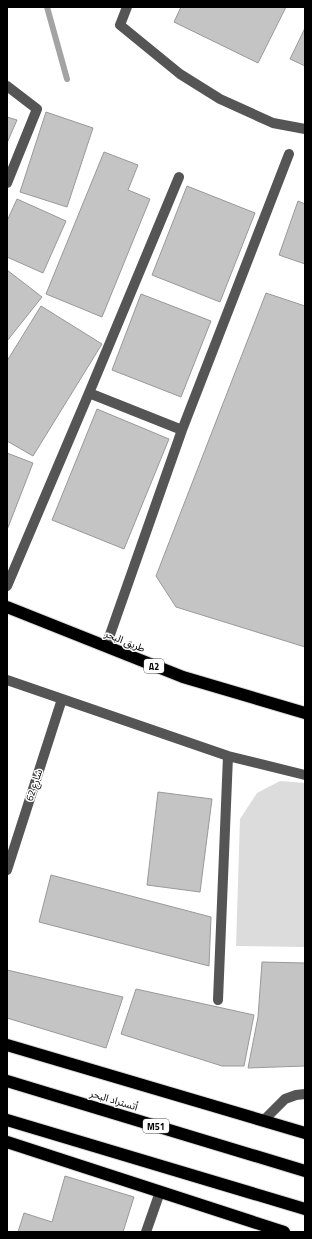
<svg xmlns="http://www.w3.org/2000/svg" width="312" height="1239" font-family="'Titillium Web','Noto Sans Arabic',sans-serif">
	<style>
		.green { fill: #dcdcdc }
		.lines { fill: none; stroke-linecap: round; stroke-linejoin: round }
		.stream { stroke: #a3a3a3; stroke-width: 6 }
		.building { fill: #c4c4c4; stroke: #999 }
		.highway-casing { stroke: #dbdbdb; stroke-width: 14 }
		.minor { stroke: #555; stroke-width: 10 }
		.highway { stroke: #000; stroke-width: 12 }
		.labels { text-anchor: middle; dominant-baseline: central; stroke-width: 3; stroke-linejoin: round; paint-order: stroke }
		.shield { fill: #fff; stroke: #4c4c4c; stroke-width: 1 }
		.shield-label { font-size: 9px; font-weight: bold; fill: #000 }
		.street-label { font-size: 10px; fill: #000; stroke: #fff }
	</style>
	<rect width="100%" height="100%" fill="#fff"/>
	<!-- green -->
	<path class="green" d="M280,781L305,783V947L236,946L240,819L257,793Z"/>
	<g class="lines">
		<!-- stream -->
		<path class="stream" d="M47,7L67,79"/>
	</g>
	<!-- building -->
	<path class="building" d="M181,7H286L258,63L174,22Z
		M305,28V66L290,59Z
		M46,112L93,128L67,207L20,192Z
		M7,117L17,120L7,143Z
		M104,152L138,165L128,190L150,199L102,317L46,294Z
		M187,186L255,213L220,302L152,275Z
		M17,199L66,221L43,273L7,257V221Z
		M298,201L305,204V264L279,255Z
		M7,270L42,297L7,341Z
		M266,293L305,306V647L176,607L156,576Z
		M141,294L211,321L181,397L112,370Z
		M41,306L102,344L33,456L7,441V361Z
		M97,409L169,439L124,549L52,520Z
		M7,453L33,463L7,530Z
		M158,792L212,799L200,892L147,885Z
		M51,875L211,917L209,966L39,922Z
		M262,962L305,963V1066L248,1068L258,1017Z
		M7,970L123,997L106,1048L7,1018Z
		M136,989L254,1015L244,1066H222L121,1034Z
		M65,1176L134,1197L123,1232H18L24,1213L52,1222Z"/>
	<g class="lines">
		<defs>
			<path id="highway" d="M7,607L183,677L305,713
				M7,1045L305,1133
				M7,1081L305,1171
				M7,1120L305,1209
				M7,1142L284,1232"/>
		</defs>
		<!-- highway casing -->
		<use href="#highway" class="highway-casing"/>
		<!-- minor -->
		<path class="minor" d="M127,7L120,25L180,74L220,99L273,123L305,129
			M7,86L37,109L7,183
			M89,393L182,430
			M7,586L89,393L179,177
			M106,646L182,430L289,154
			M7,680L228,756L305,775
			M7,870L62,699
			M218,1000L228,756
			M264,1120L285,1099L296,1095L305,1094
			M146,1232L160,1192"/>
		<!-- highway -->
		<use href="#highway" class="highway"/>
	</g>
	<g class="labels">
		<!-- shield labels -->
		<g class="shield">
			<rect x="144" y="659" width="20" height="14" rx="3"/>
			<rect x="143" y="1119" width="26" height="14" rx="3"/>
		</g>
		<g class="shield-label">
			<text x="154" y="666">A2</text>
			<text x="156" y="1126">M51</text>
		</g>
		<!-- street labels -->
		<g class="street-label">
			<text transform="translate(125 641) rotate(22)">طريق البحر</text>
			<text transform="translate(34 785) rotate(-72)">شارع 62</text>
			<text transform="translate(114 1100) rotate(17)">أتستراد البحر</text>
		</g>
	</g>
	<!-- border -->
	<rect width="312" height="1239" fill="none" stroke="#000000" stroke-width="16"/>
</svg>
